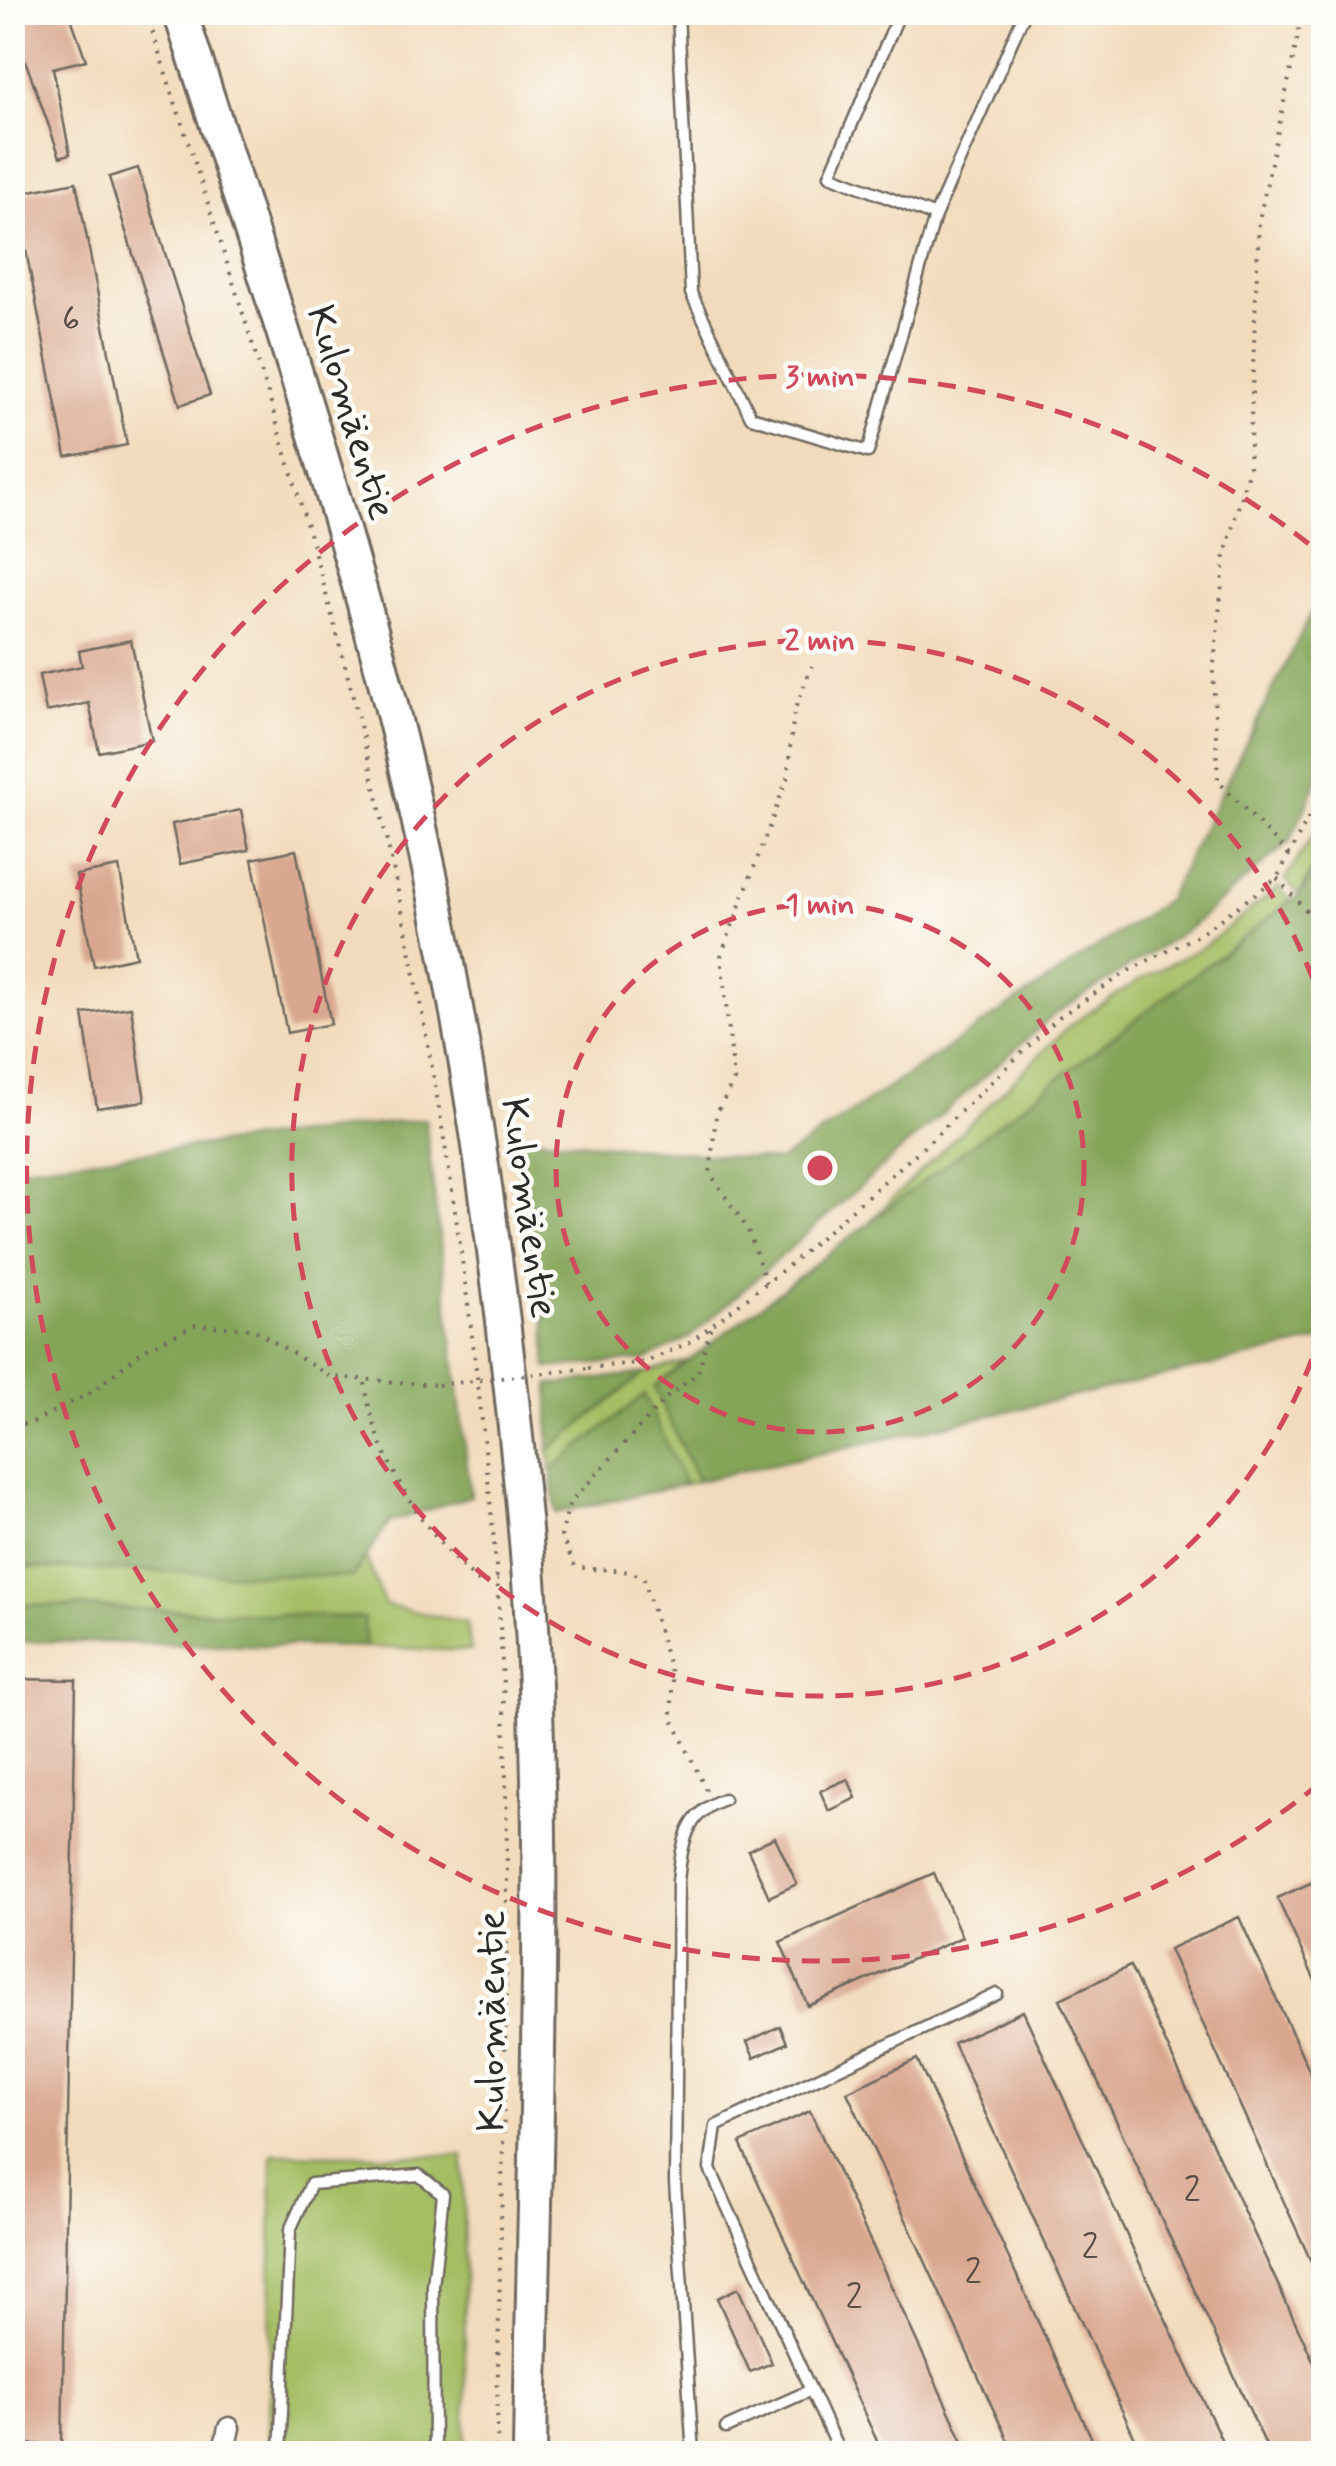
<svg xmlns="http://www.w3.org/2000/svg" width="1336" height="2466" font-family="Mynerve,sans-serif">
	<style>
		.green { fill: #a5bd63; stroke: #687447; stroke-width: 2.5 }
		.forest { fill: #84a459; stroke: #586842; stroke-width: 2.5 }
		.building { fill: #d9a78f }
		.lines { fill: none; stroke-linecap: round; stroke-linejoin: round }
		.service-casing { stroke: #71695e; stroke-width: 15 }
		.minor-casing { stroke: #71695e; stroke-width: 25 }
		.primary-casing { stroke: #71695e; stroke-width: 38 }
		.path { stroke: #71695e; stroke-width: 4; stroke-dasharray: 2.5 8; stroke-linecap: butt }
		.service { stroke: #fff; stroke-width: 10 }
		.minor { stroke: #fff; stroke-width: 20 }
		.primary { stroke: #fff; stroke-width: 32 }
		.path-bridge { stroke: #71695e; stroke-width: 4; stroke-dasharray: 2.5 8; stroke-linecap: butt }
		.ring { fill: none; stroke: #d1495b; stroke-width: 5; stroke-dasharray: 18 12 }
		.labels { text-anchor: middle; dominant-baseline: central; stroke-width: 9; stroke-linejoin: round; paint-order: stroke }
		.number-label { font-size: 35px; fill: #564a44 }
		.street-label { font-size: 40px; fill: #2b2b2b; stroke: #fdfcf7 }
		.centre { fill: #d1495b; stroke: #fdfcf7; stroke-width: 5 }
		.ring-label { font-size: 30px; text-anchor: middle; font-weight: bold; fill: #d1495b; stroke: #fdfcf7; stroke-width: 9; stroke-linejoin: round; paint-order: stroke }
	</style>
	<rect width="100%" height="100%" fill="#fdfcf7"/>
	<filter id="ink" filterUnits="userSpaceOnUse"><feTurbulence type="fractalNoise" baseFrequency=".01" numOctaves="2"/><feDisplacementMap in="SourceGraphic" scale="20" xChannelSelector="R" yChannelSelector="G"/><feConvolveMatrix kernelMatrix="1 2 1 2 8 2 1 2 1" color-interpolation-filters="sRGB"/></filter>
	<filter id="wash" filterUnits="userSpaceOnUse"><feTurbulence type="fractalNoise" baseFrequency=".0048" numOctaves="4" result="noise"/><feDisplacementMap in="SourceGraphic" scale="40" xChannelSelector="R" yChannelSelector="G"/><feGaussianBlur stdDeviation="2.25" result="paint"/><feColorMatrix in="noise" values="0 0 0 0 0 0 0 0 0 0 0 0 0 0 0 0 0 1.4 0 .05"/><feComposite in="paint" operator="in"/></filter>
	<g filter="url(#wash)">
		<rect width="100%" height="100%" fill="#f2dbbc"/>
		<!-- green -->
		<path class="green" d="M1323,820V847L1299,895L1285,879Z
			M1279,887L1291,901L862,1229L1070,1025L1136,982L1206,945Z
			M690,1360L654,1387L698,1481L685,1484L644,1396L551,1470L549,1450L644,1373Z
			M366,1558L385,1605L467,1623L471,1651L366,1647L363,1618L13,1604V1567L352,1577Z
			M272,2154L463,2156L466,2453L269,2454Z"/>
		<!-- forest -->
		<path class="forest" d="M1323,590V768L1290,841L1191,927L1055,1014L690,1337L645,1360L547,1368L545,1321L513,1136L779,1161L1167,900Z
			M1323,847V1340L698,1481L654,1387L1304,891Z
			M425,1119L471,1496L390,1522L352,1577L13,1567V1168Z
			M644,1373L549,1450V1385Z
			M644,1395L685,1484L556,1513L551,1470Z
			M13,1604L364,1618L366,1647L13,1641Z"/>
		<g id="blocks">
			<!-- building -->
			<path class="building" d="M32,12H69L86,60L53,68L70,154L60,157L12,24V20Z
				M138,168L210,395L180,405L109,177Z
				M76,182L127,445L66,457L15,194Z
				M131,640L152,741L99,752L89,703L46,712L39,675L82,666L79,651Z
				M241,810L249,850L180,864L172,824Z
				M296,850L331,1024L287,1033L252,859Z
				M119,867L136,957L94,966L76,875Z
				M131,1007L145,1101L97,1108L83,1014Z
				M12,1679L76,1680L62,2445L12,2444Z
				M848,1779L856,1798L829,1811L820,1791Z
				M775,1837L797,1884L769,1897L748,1850Z
				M934,1873L962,1937L808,2006L780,1942Z
				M1324,1877V2000L1277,1898Z
				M1239,1917L1324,2103V2290L1169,1949Z
				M1130,1966L1324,2384V2454H1270L1060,1999Z
				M1023,2011L1228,2454H1142L953,2043Z
				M780,2026L787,2043L754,2058L747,2042Z
				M917,2059L1099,2454H1014L847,2092Z
				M810,2111L969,2454H883L740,2143Z
				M738,2288L772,2363L750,2372L717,2298Z"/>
		</g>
	</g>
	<g filter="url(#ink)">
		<use href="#blocks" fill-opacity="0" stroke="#71695e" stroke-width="2.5"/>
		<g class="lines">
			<defs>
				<path id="service" d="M678,12L691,293L751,417L868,452L935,216L1025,12
					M900,12L830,175L935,216
					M726,2428L811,2390
					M280,2454L290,2230L311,2184L419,2175L443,2194L433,2286L434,2454
					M693,2454L675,2182L678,1881C682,1845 685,1813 724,1799
					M840,2454L710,2169L716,2126L997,1994"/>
				<path id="minor" d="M223,2454L229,2428"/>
				<path id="primary" d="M180,12C255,242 331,472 391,705C458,969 499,1246 524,1518C552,1824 534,2145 530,2454"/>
			</defs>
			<!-- service casing -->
			<use href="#service" class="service-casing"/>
			<!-- minor casing -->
			<use href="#minor" class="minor-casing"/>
			<!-- primary casing -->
			<use href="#primary" class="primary-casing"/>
			<!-- path -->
			<path class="path" d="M146,12C220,242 297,471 355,705C424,979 469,1261 494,1542C520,1844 499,2151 497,2454
				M1289,855L1218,781L1213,673L1225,555L1249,468L1259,220L1303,12
				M1277,878L1324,931
				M766,1283L748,1230L710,1173L716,1115L734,1080L721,956L787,779L794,711L812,666
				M588,1368L646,1362L690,1342L788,1266L929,1142L1059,1017L1130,970L1200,934L1277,878L1324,788
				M365,1383C372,1450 427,1542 481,1583L498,1580
				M12,1426L32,1423L90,1393L145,1349L195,1325L253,1329L331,1377L438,1385
				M706,1790L672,1718V1677L644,1579C626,1565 597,1573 575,1566L561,1537L569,1504L666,1398L698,1373L711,1326
				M254,2454L255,2443"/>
			<!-- service -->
			<use href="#service" class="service"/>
			<!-- minor -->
			<use href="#minor" class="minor"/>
			<!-- primary -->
			<use href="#primary" class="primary"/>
			<!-- path-bridge -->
			<path class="path-bridge" d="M438,1385L588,1368"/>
		</g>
	</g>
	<!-- distance rings -->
	<g class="ring">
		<circle cx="820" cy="1168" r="264"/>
		<path d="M1322 1331A528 528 0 1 1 1322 1005"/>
		<path d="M1319 1784A793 793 0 1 1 1319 552"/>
	</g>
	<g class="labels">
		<!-- number labels -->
		<g class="number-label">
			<text x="71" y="320">6</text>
			<text x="1192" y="2191">2</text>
			<text x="1090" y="2248">2</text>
			<text x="973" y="2273">2</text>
			<text x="854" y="2298">2</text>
		</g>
		<!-- street labels -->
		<g class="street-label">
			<text transform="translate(350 413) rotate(73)">Kulomäentie</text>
			<text transform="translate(528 1208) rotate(82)">Kulomäentie</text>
			<text transform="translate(493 2021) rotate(-90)">Kulomäentie</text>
		</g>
	</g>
	<circle cx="820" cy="1168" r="15" class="centre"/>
	<g class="ring-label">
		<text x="820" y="386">3 min</text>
		<text x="820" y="650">2 min</text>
		<text x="820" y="914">1 min</text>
	</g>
	<!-- margin -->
	<rect width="1336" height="2466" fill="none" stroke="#fdfcf7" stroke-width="50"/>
</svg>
